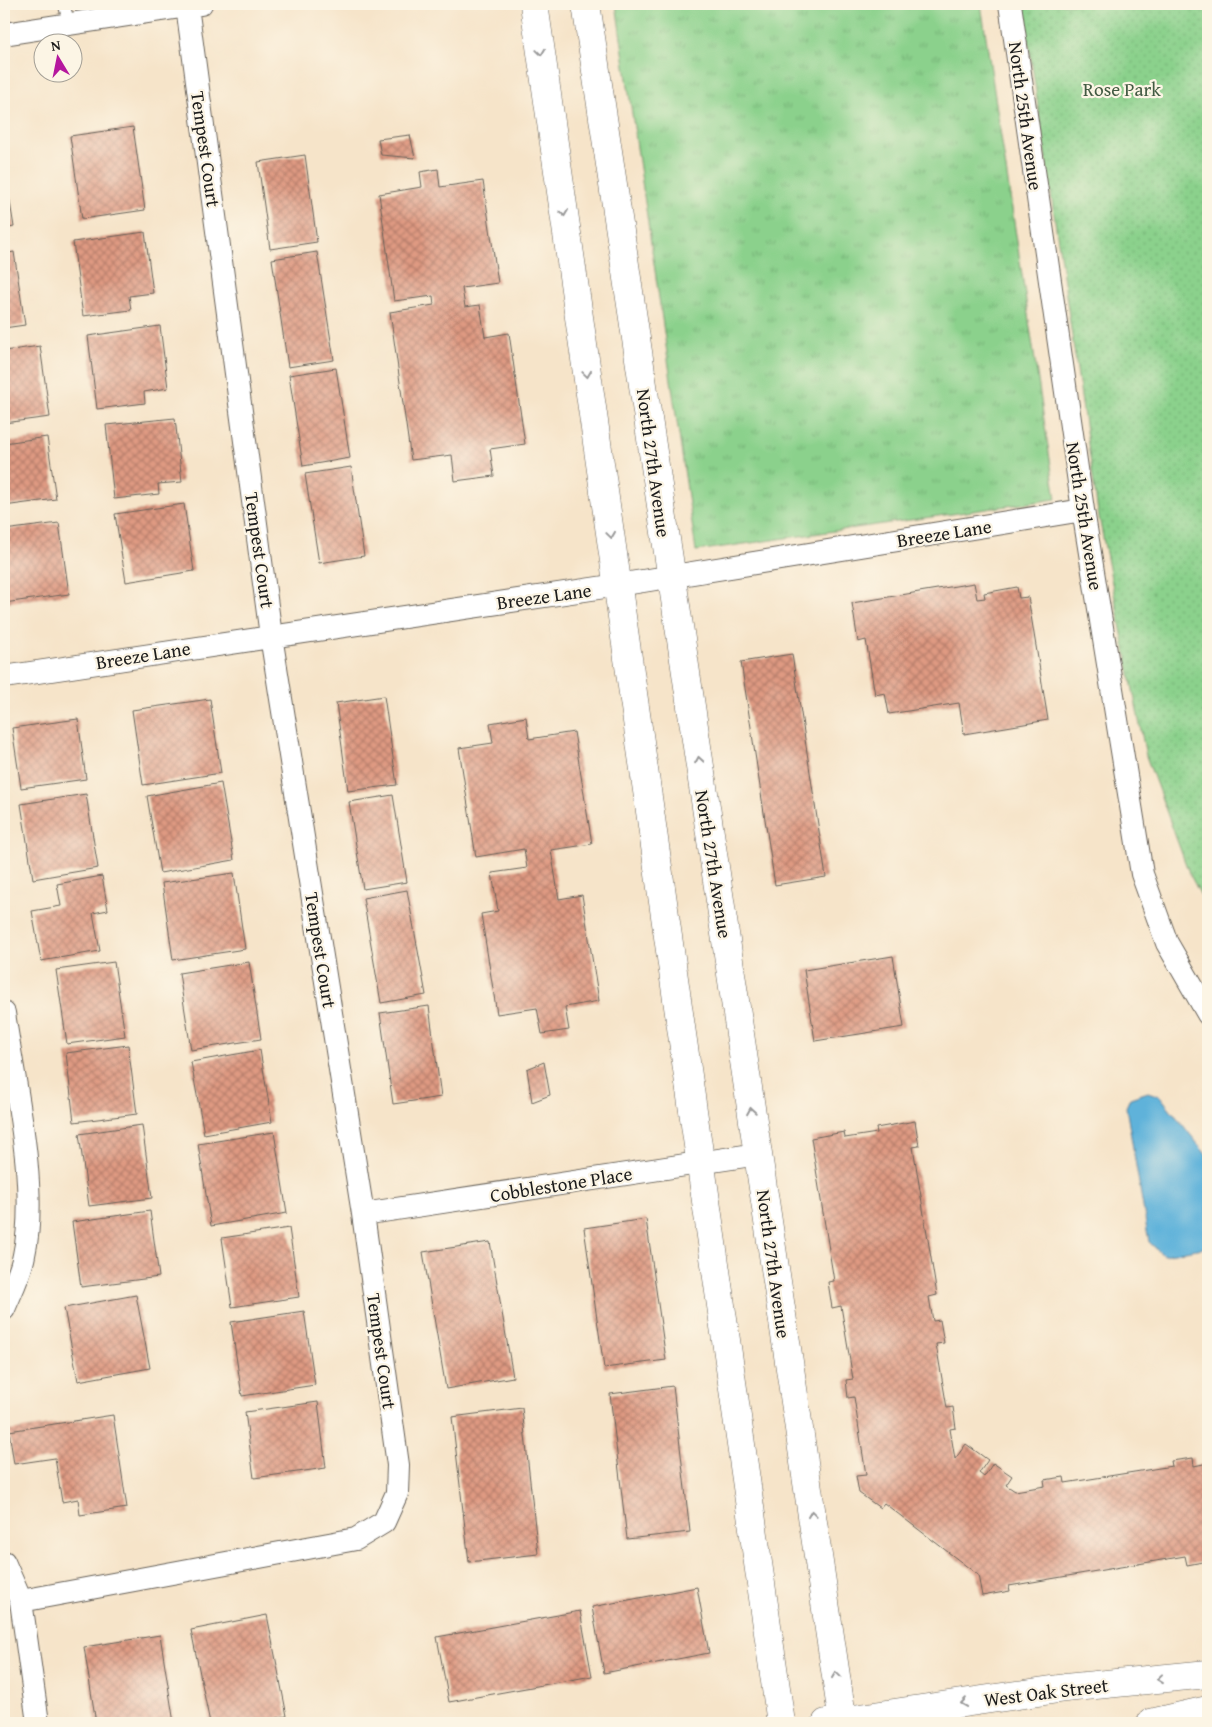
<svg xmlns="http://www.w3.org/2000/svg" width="1212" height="1727" font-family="'Gentium Book Plus',serif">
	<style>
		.grass { fill: url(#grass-tufts); stroke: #547654 }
		.park { fill: url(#park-dots); stroke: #547654 }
		.water { fill: #5eb2da; stroke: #3d677b }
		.building { fill: url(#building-cross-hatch) }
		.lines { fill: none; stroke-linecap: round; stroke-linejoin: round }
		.lane-casing { stroke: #686259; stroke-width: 13 }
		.street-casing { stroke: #686259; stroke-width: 24 }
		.secondary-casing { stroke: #686259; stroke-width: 29 }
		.lane { stroke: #fff; stroke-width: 11 }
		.street { stroke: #fff; stroke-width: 22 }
		.secondary { stroke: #fff; stroke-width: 28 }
		.oneway { stroke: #999 }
		.labels { text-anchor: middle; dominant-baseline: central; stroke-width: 4.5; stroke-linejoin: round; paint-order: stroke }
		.park-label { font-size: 19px; fill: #435b43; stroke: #fcf5e5 }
		.street-label { font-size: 19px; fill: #1c1c1c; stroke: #fcf5e5 }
	</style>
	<defs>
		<pattern id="grass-tufts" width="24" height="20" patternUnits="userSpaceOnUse" patternTransform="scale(1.25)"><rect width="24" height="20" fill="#8bd18c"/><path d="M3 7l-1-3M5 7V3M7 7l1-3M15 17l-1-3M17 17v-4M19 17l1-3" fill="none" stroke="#77b378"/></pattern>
		<pattern id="park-dots" width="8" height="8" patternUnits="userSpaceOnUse" patternTransform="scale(1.25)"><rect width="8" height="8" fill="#8bd18c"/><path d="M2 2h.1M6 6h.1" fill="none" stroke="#77b378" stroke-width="1.8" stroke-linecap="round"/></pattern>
		<pattern id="building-cross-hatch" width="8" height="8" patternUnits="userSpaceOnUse" patternTransform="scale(1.25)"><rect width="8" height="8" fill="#df9a82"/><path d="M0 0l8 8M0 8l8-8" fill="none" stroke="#b47d6a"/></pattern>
	</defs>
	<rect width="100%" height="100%" fill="#fcf5e5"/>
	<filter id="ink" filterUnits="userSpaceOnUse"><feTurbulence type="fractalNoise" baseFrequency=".02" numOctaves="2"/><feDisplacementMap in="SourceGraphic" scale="10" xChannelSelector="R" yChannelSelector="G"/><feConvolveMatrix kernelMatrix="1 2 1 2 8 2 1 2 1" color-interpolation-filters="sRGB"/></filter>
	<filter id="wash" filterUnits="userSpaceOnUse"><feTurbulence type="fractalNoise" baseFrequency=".0096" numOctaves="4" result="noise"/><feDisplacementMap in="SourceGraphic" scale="20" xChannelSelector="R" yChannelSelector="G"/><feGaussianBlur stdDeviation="1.12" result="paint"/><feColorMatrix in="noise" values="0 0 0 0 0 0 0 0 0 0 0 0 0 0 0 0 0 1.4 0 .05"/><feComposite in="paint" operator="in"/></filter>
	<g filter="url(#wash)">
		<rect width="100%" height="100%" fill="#f6e4c9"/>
		<!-- grass -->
		<path class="grass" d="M616,4H981L1056,499L696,551Z"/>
		<!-- park -->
		<path class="park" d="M1023,4H1208V909L1189,873L1146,756L1098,512Z"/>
		<!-- water -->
		<path class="water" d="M1148,1092L1160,1096L1208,1157V1247L1163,1255L1149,1242L1126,1107L1130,1098Z"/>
		<g id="blocks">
			<!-- building -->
			<path class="building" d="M133,127L145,210L82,219L70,136Z
				M410,135L415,158L381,155L378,139Z
				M305,155L317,242L270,249L258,162Z
				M4,165L14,227L4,229Z
				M438,169L440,187L483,181L498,283L462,288L465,307L480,305L485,337L509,333L525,444L490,449L494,476L455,481L452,455L411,460L390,312L434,305L433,296L394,301L379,194L422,187L420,172Z
				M145,232L153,293L129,296L131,310L83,316L73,242Z
				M14,252L25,325L4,328V254Z
				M317,252L334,360L288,367L272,259Z
				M160,326L168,388L144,392L145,403L97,409L88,336Z
				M40,346L50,417L4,423V351Z
				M336,368L350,458L303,466L289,375Z
				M175,418L182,482L158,484L159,494L114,499L106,425Z
				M47,437L56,499L4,506V443Z
				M351,467L364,556L319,563L305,474Z
				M184,504L194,571L126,582L115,514Z
				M59,523L69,594L4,603V530Z
				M974,583L977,599L985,598L984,593L1017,587L1019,598L1028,597L1048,720L964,734L959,703L889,714L885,693L875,695L866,640L858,642L852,603Z
				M792,654L826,877L775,885L741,662Z
				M384,696L397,785L348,791L336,703Z
				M210,699L221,773L143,785L132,710Z
				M526,717L529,739L574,732L592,844L551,850L559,899L582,895L599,1001L565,1007L569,1030L542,1034L537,1008L497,1014L481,914L498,911L492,873L527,868L524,849L476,857L459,748L493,743L490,723Z
				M78,719L86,779L21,788L12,728Z
				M221,783L234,860L160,873L147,796Z
				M86,794L98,868L33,879L21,804Z
				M393,795L407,882L363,889L349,802Z
				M234,873L245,949L173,960L162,883Z
				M102,876L108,910L93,913L100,951L41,961L32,911L61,906L57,884Z
				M407,890L426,995L381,1003L363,898Z
				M893,956L904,1027L815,1041L804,970Z
				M114,962L125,1036L67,1044L56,970Z
				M249,962L261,1039L191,1050L179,973Z
				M429,1006L441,1097L393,1104L380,1013Z
				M128,1045L137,1114L74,1122L66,1053Z
				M260,1050L272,1122L204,1134L191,1062Z
				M544,1062L550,1095L532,1102L527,1069Z
				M915,1121L919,1146L913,1147L937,1295L929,1297L933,1321L940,1320L944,1343L936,1344L947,1408L953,1407L956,1428L950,1429L955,1459L966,1444L988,1460L979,1473L984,1477L993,1463L1012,1476L1006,1485L1015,1491L1045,1486L1044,1480L1064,1477L1065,1483L1172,1466L1171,1461L1193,1458L1194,1466L1208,1463V1561L1187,1565L1185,1556L1009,1586L1010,1591L982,1596L978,1575L884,1503L880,1508L859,1493L856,1476L866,1475L854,1397L848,1398L846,1380L853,1379L841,1306L832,1308L828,1282L834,1281L811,1138L844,1132L845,1138L877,1133L876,1128Z
				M142,1125L152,1198L89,1206L79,1134Z
				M274,1132L287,1213L211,1226L198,1144Z
				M150,1211L159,1277L81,1287L72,1222Z
				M646,1219L666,1360L604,1368L584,1228Z
				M289,1228L299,1297L232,1307L222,1238Z
				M490,1242L513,1377L446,1389L423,1252Z
				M136,1295L150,1368L78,1381L64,1308Z
				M304,1311L315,1385L242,1396L231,1322Z
				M673,1386L690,1532L627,1539L610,1394Z
				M318,1402L326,1468L254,1478L245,1412Z
				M522,1408L538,1554L469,1562L452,1417Z
				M113,1415L127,1508L80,1515L78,1499L62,1502L55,1458L14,1464L9,1431Z
				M697,1587L709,1653L604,1673L592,1607Z
				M580,1611L592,1676L449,1702L437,1637Z
				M267,1615L287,1716L253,1723H210L191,1630Z
				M160,1635L174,1723H96L84,1647Z"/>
		</g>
	</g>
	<g filter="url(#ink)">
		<use href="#blocks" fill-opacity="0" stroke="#686259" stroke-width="1"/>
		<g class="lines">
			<defs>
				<path id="lane" d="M64,4L69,24"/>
				<path id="street" d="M1010,4L1083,510L1142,874L1167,943L1208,1014
					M4,34L201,4
					M4,677L618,585L1083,510
					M4,1013C14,1083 39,1187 24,1255C21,1273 11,1292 4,1309
					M363,1214L758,1154
					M4,1562L21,1601L38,1723
					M21,1601L356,1539L384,1522L397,1493L398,1465L363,1214L271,636L187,6"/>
				<path id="secondary" d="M534,4L781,1723
					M586,4L843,1723
					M826,1723L1065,1688L1208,1674
					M1151,1723L1208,1710"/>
			</defs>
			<!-- lane casing -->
			<use href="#lane" class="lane-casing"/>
			<!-- street casing -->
			<use href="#street" class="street-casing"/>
			<!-- secondary casing -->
			<use href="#secondary" class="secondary-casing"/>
			<!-- lane -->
			<use href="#lane" class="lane"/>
			<!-- street -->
			<use href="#street" class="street"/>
			<!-- secondary -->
			<use href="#secondary" class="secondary"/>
		</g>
		<!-- one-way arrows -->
		<defs><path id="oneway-chevron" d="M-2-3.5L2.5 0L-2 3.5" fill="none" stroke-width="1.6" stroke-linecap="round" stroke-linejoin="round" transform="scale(1.25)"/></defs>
		<g class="oneway">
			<use href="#oneway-chevron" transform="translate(541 52) rotate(82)"/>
			<use href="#oneway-chevron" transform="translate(564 213) rotate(82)"/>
			<use href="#oneway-chevron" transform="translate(587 374) rotate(82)"/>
			<use href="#oneway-chevron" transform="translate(611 535) rotate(82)"/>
			<use href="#oneway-chevron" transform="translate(699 760) rotate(-99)"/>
			<use href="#oneway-chevron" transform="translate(751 1111) rotate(-99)"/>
			<use href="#oneway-chevron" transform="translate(812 1514) rotate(-98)"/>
			<use href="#oneway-chevron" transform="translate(836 1675) rotate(-98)"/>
			<use href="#oneway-chevron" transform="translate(1160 1679) rotate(174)"/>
			<use href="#oneway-chevron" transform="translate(964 1703) rotate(172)"/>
		</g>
	</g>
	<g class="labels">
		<!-- park labels -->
		<g class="park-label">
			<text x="1122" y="89">Rose Park</text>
		</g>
		<!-- street labels -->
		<g class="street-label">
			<text transform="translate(1026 116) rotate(82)">North 25th Avenue</text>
			<text transform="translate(206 149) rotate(82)">Tempest Court</text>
			<text transform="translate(654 463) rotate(82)">North 27th Avenue</text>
			<text transform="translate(1085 516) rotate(81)">North 25th Avenue</text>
			<text transform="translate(944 533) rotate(-9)">Breeze Lane</text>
			<text transform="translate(260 550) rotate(82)">Tempest Court</text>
			<text transform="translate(544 596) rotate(-8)">Breeze Lane</text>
			<text transform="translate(143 655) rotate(-9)">Breeze Lane</text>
			<text transform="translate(714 864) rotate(81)">North 27th Avenue</text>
			<text transform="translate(321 950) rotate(81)">Tempest Court</text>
			<text transform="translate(561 1184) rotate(-9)">Cobblestone Place</text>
			<text transform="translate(774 1264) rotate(82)">North 27th Avenue</text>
			<text transform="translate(382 1351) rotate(82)">Tempest Court</text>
			<text transform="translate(1046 1692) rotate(-7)">West Oak Street</text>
		</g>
	</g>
	<!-- margin -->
	<rect width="1212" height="1727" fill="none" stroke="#fcf5e5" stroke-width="20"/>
	<!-- north arrow -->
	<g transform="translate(58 58) rotate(350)"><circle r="24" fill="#fcf5e5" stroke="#a29e95"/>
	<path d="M0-4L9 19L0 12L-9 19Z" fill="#b5179e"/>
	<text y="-8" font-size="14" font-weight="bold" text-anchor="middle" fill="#1c1c1c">N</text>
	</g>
</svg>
